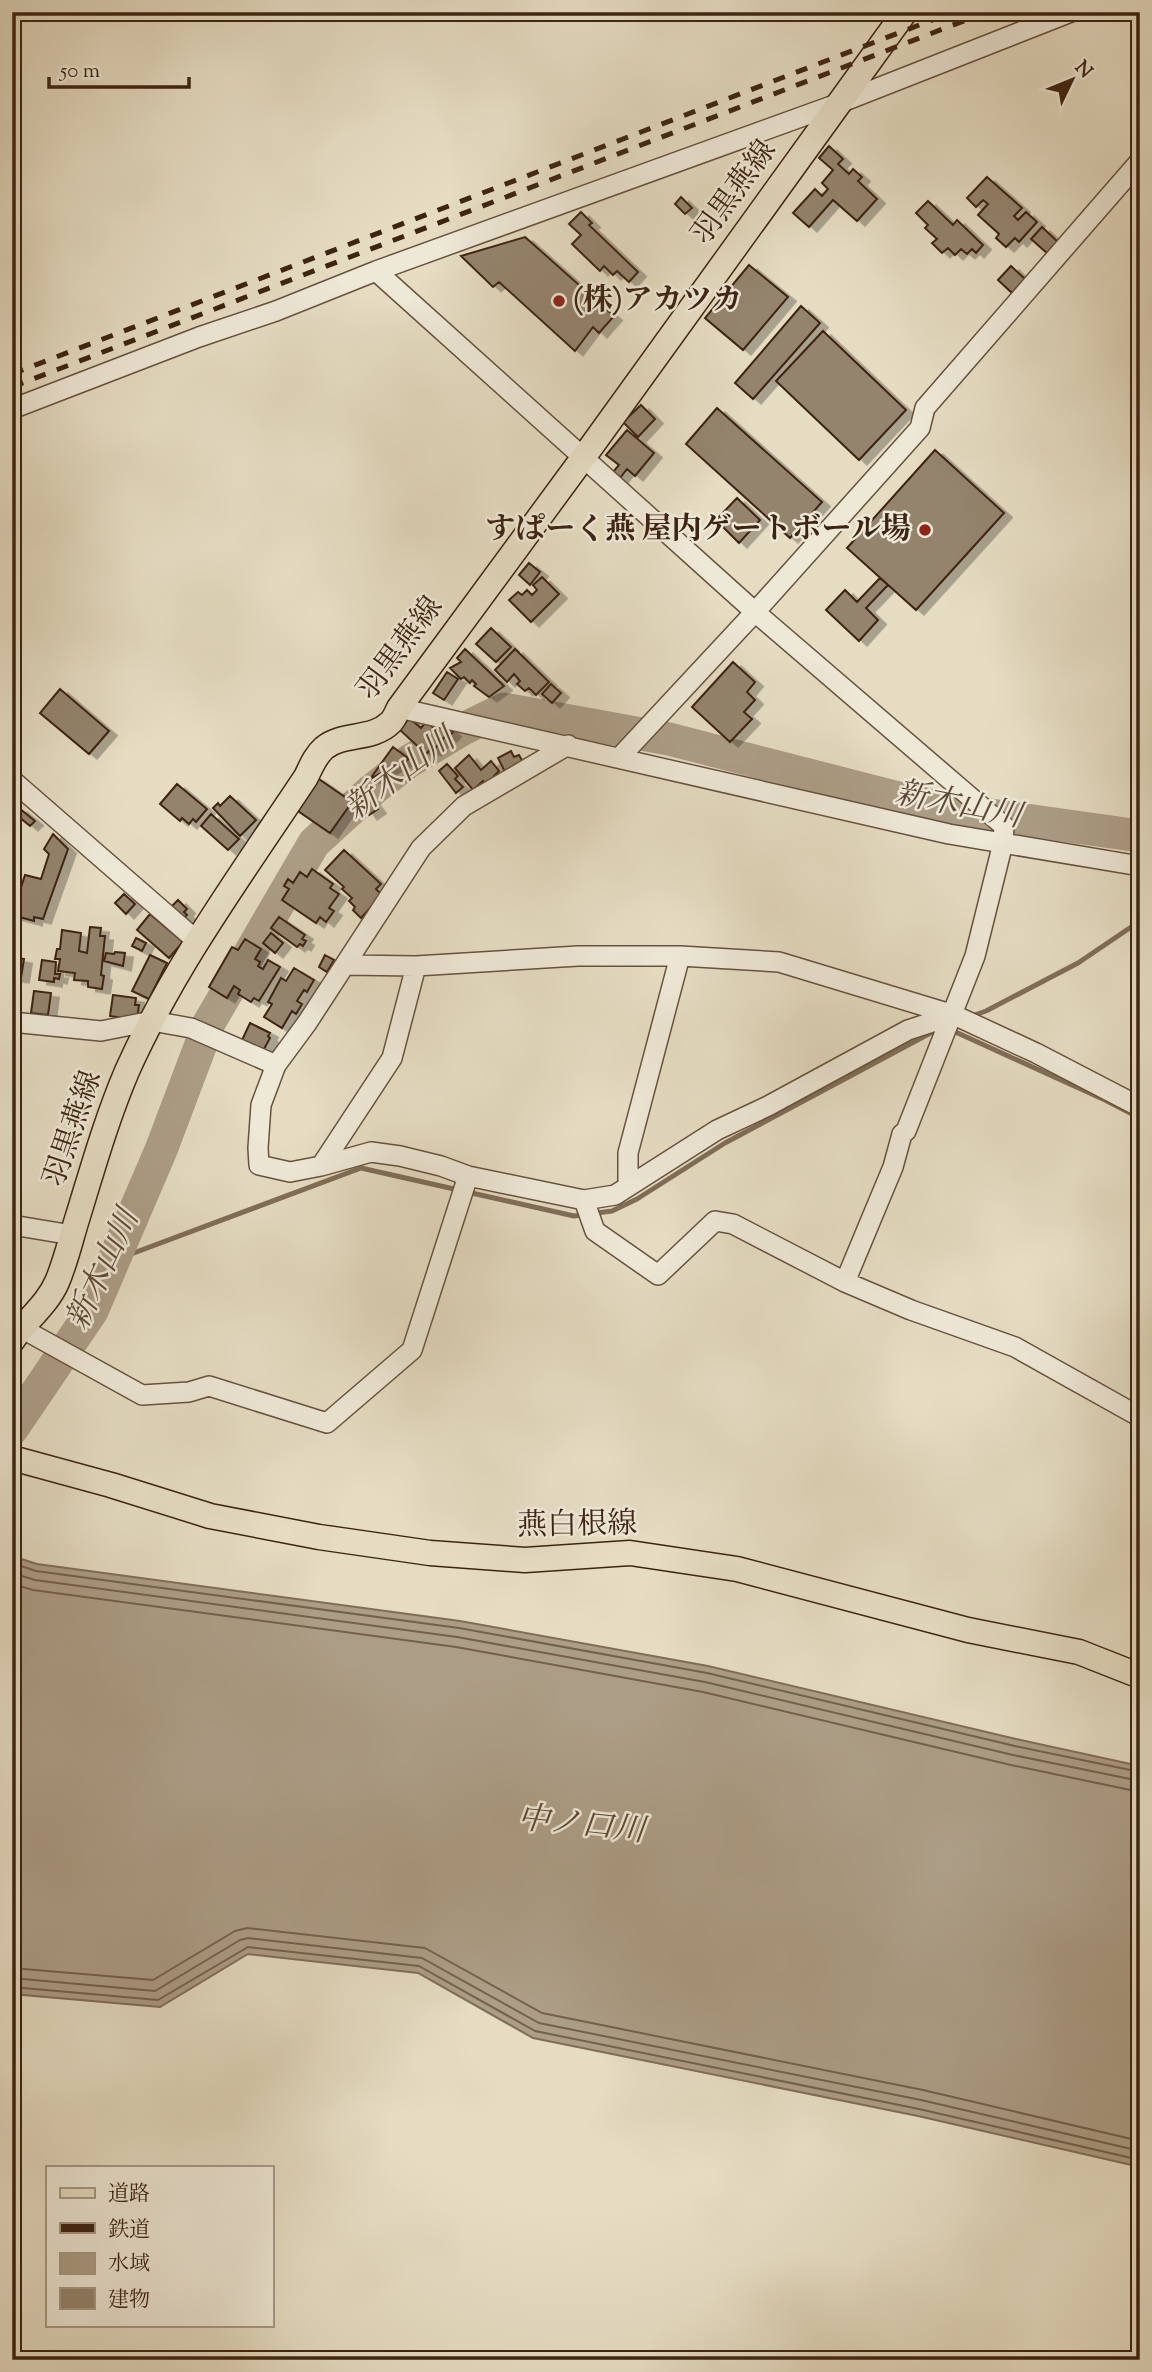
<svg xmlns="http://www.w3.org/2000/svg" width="1152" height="2372" font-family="'Sorts Mill Goudy','Noto Serif JP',serif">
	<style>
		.water { fill: #ac9d86; stroke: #806d58; stroke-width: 2 }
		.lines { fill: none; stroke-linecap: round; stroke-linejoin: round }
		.shore { stroke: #74604c; stroke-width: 2 }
		.stream { stroke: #806d58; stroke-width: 5 }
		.river { stroke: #ac9d86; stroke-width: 33 }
		.building { fill: #94846e; stroke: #3d2412; stroke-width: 2; filter: url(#shadow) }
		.minor-casing { stroke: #67523e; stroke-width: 22 }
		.major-casing { stroke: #3d2412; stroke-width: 27 }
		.minor { stroke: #eee8d7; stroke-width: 19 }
		.major { stroke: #e5dcc2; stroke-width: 24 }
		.rail { stroke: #3d2412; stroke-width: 5; stroke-dasharray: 12 12; stroke-linecap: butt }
		.poi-dot { fill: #8f2418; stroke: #eee8d7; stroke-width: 2.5 }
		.labels { text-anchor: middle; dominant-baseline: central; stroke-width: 5; stroke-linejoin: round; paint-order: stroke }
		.street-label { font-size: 30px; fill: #3d2412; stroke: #eee8d7 }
		.poi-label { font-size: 30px; font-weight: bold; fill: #3d2412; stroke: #eee8d7; text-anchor: start }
		.water-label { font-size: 32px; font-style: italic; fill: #5e4835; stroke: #eee8d7 }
	</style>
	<defs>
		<filter id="shadow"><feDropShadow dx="8" dy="4.5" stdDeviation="0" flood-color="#0004"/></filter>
	</defs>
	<rect width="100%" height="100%" fill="#e5dcc2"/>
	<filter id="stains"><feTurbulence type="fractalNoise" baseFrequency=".00286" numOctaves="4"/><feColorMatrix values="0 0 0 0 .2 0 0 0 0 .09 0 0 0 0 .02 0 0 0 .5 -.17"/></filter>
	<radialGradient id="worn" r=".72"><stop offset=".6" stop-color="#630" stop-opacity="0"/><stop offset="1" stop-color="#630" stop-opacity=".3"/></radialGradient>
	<!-- water -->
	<path class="water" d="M12,1556L37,1564L460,1621L708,1666L1016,1739L1140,1766V2167L918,2116L533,2038L418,1973L248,1954L160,2007L12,1994Z"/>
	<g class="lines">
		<!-- shore -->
		<path class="shore" d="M12,1563L36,1571L459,1628L707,1673L1015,1746L1140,1772
			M12,1573L35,1580L457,1637L705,1682L1013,1755L1140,1781
			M12,1584L33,1590L456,1647L703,1692L1011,1765L1140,1792
			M12,1968L153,1980L235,1931L247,1928L425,1948L542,2013L923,2090L1140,2141
			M12,1978L155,1991L240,1940L248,1938L422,1958L539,2023L921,2100L1140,2151
			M12,1987L158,2000L248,1947L419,1966L535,2031L919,2109L1140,2160"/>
		<!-- stream -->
		<path class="stream" d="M969,1017L986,1011L1078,963L1140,921
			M949,1029L1105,1100L1140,1118
			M115,1260L361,1168L574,1216L612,1211L637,1199L725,1143L938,1029"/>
		<!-- river -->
		<path class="river" d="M12,1429L92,1311L161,1150L209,1023L314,843L372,790L408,762L461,730L504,709L669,739L906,800L948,809L1140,836"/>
	</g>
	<!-- building -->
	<path class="building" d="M829,146L843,159L838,164L849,174L853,169L862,177L858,181L877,199L857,221L833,200L809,227L793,213L815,189L822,196L828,189L822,183L833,170L819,158Z
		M987,177L1022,208L1014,216L1018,220L1026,212L1037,222L1019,242L1015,238L1006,247L996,238L999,234L978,215L988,204L983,200L976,207L967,198Z
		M681,197L692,208L685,214L675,204Z
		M928,201L953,225L957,220L983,245L976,253L972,249L967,254L961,249L955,255L948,248L942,253L932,243L937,239L925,228L928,225L916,213Z
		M581,212L592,223L589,225L638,272L629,282L617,271L613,275L604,266L600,271L572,244L581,235L569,224Z
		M1042,227L1058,242L1048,254L1031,239Z
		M525,237L614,316L599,333L593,327L575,351L499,282L493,287L461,256Z
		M749,265L788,297L743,350L705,318Z
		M1011,266L1025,279L1012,293L998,280Z
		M801,306L820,323L753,399L735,383Z
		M823,331L906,410L859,460L776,381Z
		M641,405L655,419L638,437L623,422Z
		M717,408L822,502L790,538L686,444Z
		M627,430L654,453L635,476L627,469L620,478L613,472L619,465L606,455Z
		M935,450L1004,513L916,610L847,548Z
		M737,498L760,520L739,543L716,520Z
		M529,563L540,572L530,585L519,575Z
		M542,577L559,594L531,622L509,600L518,592L522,595L527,590L532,595L537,590L533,585Z
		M880,578L888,585L866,608L878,620L859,641L826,610L845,590L857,602Z
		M491,628L511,647L496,662L476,644Z
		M465,649L504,686L489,697L474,686L476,684L472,680L470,683L464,677L461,679L450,668L461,662L457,658Z
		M515,649L549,682L536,695L529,688L525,691L517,684L520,681L514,674L507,682L495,670Z
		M733,662L755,682L747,692L755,700L744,712L752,719L730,742L692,707Z
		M447,672L458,679L444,700L433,693Z
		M551,684L561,693L552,703L542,694Z
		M60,689L109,731L89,754L40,713Z
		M409,718L421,728L426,722L434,728L437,724L441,728L443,725L453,732L449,737L446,735L433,751L431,749L426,754L400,730Z
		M393,747L409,759L370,779Z
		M511,751L514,757L519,755L523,762L505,772L498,758Z
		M469,755L481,770L491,761L499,771L494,776L496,778L487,786L483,781L473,790L455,768Z
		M447,764L458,776L455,779L463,787L456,793L439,771Z
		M316,777L352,802L330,833L295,809Z
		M177,784L207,809L196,822L193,819L189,824L182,818L180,821L160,804Z
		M230,796L256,820L240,836L213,808L218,803L220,806Z
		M372,801L378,809L369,815L364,807Z
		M19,808L35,821L30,826L14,813Z
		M211,814L239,839L228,850L201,826Z
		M53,834L68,849L43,919L34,917V921L12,915L25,875L41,879L49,854L44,849Z
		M344,850L381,884L376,889L382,895L361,918L353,910L355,907L349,901L352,898L342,889L344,887L325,870Z
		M312,869L333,884L330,888L339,894L329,908L334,911L326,922L320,917L316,923L282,900L289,889L284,886L288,879L293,883L300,872L307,877Z
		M124,894L135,904L126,914L115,903Z
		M178,900L187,909L184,912L187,915L183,919L171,907Z
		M150,914L183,942L169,958L137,930Z
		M279,917L305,935L302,939L306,941L303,946L300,944L297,947L271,928Z
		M90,927L101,928L100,936H105L101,975L104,976L102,989L88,987V981L74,980L75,973L58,971L60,959H55L57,949H60L62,930L81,933L79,951L87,953Z
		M271,933L283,943L275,953L263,943Z
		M136,938L146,943L142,951L132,946Z
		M245,939L261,949L255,959L260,962L258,966L263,969L268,960L280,967L259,1001L254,998L251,1002L238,994L240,990L234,986L227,998L209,987L232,947L238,950Z
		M115,952L125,953L123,966L104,961L106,953L114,954Z
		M150,955L167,963L149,999L132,991Z
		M325,955L334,960L327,972L319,967Z
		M12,957L24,959L21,978L12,977Z
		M42,960L56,962L55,974H60L59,979L54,978V982L39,980Z
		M294,968L314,980L307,992L304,990L297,1001L302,1004L296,1014L292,1011L282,1028L264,1017L272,1004L268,1002L281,978L286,981Z
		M34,991L51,993L48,1015L31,1013Z
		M113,995L136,998L135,1005H139L137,1020L110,1016Z
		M250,1023L270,1033L268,1036L270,1038L263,1051L242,1040Z"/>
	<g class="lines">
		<defs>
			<path id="minor" d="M376,271L755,612L1004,826L1003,843L975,956L906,1131L902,1134L893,1167L845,1282
				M12,409L199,337L276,311L376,271L837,104L1071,12
				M399,708L949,834L1140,866
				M568,745L464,806L421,848L307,1023L276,1065L261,1105L258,1148L259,1165L290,1172L321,1166L371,1152L400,1156L441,1166L468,1176L584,1200L615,1195L717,1130L768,1106L908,1030L954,1015
				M620,757L755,612L920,428L925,408L1140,161
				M12,780L197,941
				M346,965L416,966L578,956H680L779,962L954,1015L1036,1053L1140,1107
				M12,1022L101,1031L152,1021L191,1028L276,1065
				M321,1166L392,1058L416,966
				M628,1186V1153L680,956
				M584,1200L595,1231L658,1275L715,1221L733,1224L845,1282L911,1310L1015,1347L1140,1417
				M12,1225L72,1235
				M21,1328L142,1395L189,1392L209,1386L327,1423L412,1350L468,1176"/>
			<path id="major" d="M12,1341C26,1320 47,1305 57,1282C66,1261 71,1238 78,1216C93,1167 107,1118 127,1071C174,966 243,872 306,777C311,767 315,756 324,748C344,732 372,741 391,722C394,719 397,712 399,708L583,458L905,12
				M12,1458L111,1485L210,1516L319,1537L430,1553L525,1560L630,1553L737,1569L968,1630L1079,1652L1140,1676"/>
		</defs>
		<!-- minor casing -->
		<use href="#minor" class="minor-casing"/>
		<!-- major casing -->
		<use href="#major" class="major-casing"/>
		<!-- minor -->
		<use href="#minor" class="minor"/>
		<!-- major -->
		<use href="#major" class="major"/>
		<!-- rail -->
		<path class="rail" d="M12,374L953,12
			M12,387L987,12"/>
	</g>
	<!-- markers -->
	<g class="poi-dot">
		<circle cx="559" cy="301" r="7"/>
		<circle cx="925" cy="530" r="7"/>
	</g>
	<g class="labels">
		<!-- street labels -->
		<g class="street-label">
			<text transform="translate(735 193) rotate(-54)">羽黒燕線</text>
			<text transform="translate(401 649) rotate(-53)">羽黒燕線</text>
			<text transform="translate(74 1129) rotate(-71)">羽黒燕線</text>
			<text transform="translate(577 1526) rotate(-1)">燕白根線</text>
		</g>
		<!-- poi labels -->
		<g class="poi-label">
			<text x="573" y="301">(株)アカツカ</text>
			<text x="911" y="530" text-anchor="end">すぱーく燕 屋内ゲートボール場</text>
		</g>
		<!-- water labels -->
		<g class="water-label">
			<text transform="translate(401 775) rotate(-37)">新木山川</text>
			<text transform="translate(958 806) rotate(11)">新木山川</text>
			<text transform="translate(104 1270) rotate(-65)">新木山川</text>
			<text transform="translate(581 1826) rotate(6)">中ノ口川</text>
		</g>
	</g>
	<!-- margin -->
	<rect width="1152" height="2372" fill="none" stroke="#e5dcc2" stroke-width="42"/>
	<rect x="14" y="14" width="1124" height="2344" fill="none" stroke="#3d2412" stroke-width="3.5"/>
	<rect x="21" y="21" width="1110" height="2330" fill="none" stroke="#3d2412" stroke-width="2"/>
	<!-- legend -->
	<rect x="46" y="2166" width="228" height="161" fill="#eee8d7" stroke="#a79a88" stroke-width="2"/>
	<rect x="60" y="2188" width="35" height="10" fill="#e5dcc2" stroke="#a79a88" stroke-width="2"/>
	<text x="108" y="2200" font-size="21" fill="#3d2412">道路</text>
	<rect x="60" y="2223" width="35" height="10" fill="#3d2412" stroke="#a79a88" stroke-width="2"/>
	<text x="108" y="2236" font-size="21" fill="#3d2412">鉄道</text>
	<rect x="60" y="2253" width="35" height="21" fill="#ac9d86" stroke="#a79a88" stroke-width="2"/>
	<text x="108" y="2270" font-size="21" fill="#3d2412">水域</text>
	<rect x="60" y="2288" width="35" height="21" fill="#94846e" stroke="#a79a88" stroke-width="2"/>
	<text x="108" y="2306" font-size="21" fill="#3d2412">建物</text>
	<!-- north arrow -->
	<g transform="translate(1072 80) rotate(47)" stroke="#eee8d7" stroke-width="5" paint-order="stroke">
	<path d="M0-5L12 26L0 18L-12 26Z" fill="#3d2412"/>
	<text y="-10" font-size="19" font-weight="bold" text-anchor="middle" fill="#3d2412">N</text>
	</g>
	<!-- scale -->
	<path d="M49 77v10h140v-10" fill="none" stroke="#3d2412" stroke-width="3.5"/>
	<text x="60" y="77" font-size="21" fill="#3d2412" stroke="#eee8d7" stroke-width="5" paint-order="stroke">50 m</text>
	<rect width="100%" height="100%" filter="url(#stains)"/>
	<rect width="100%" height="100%" fill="url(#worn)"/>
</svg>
